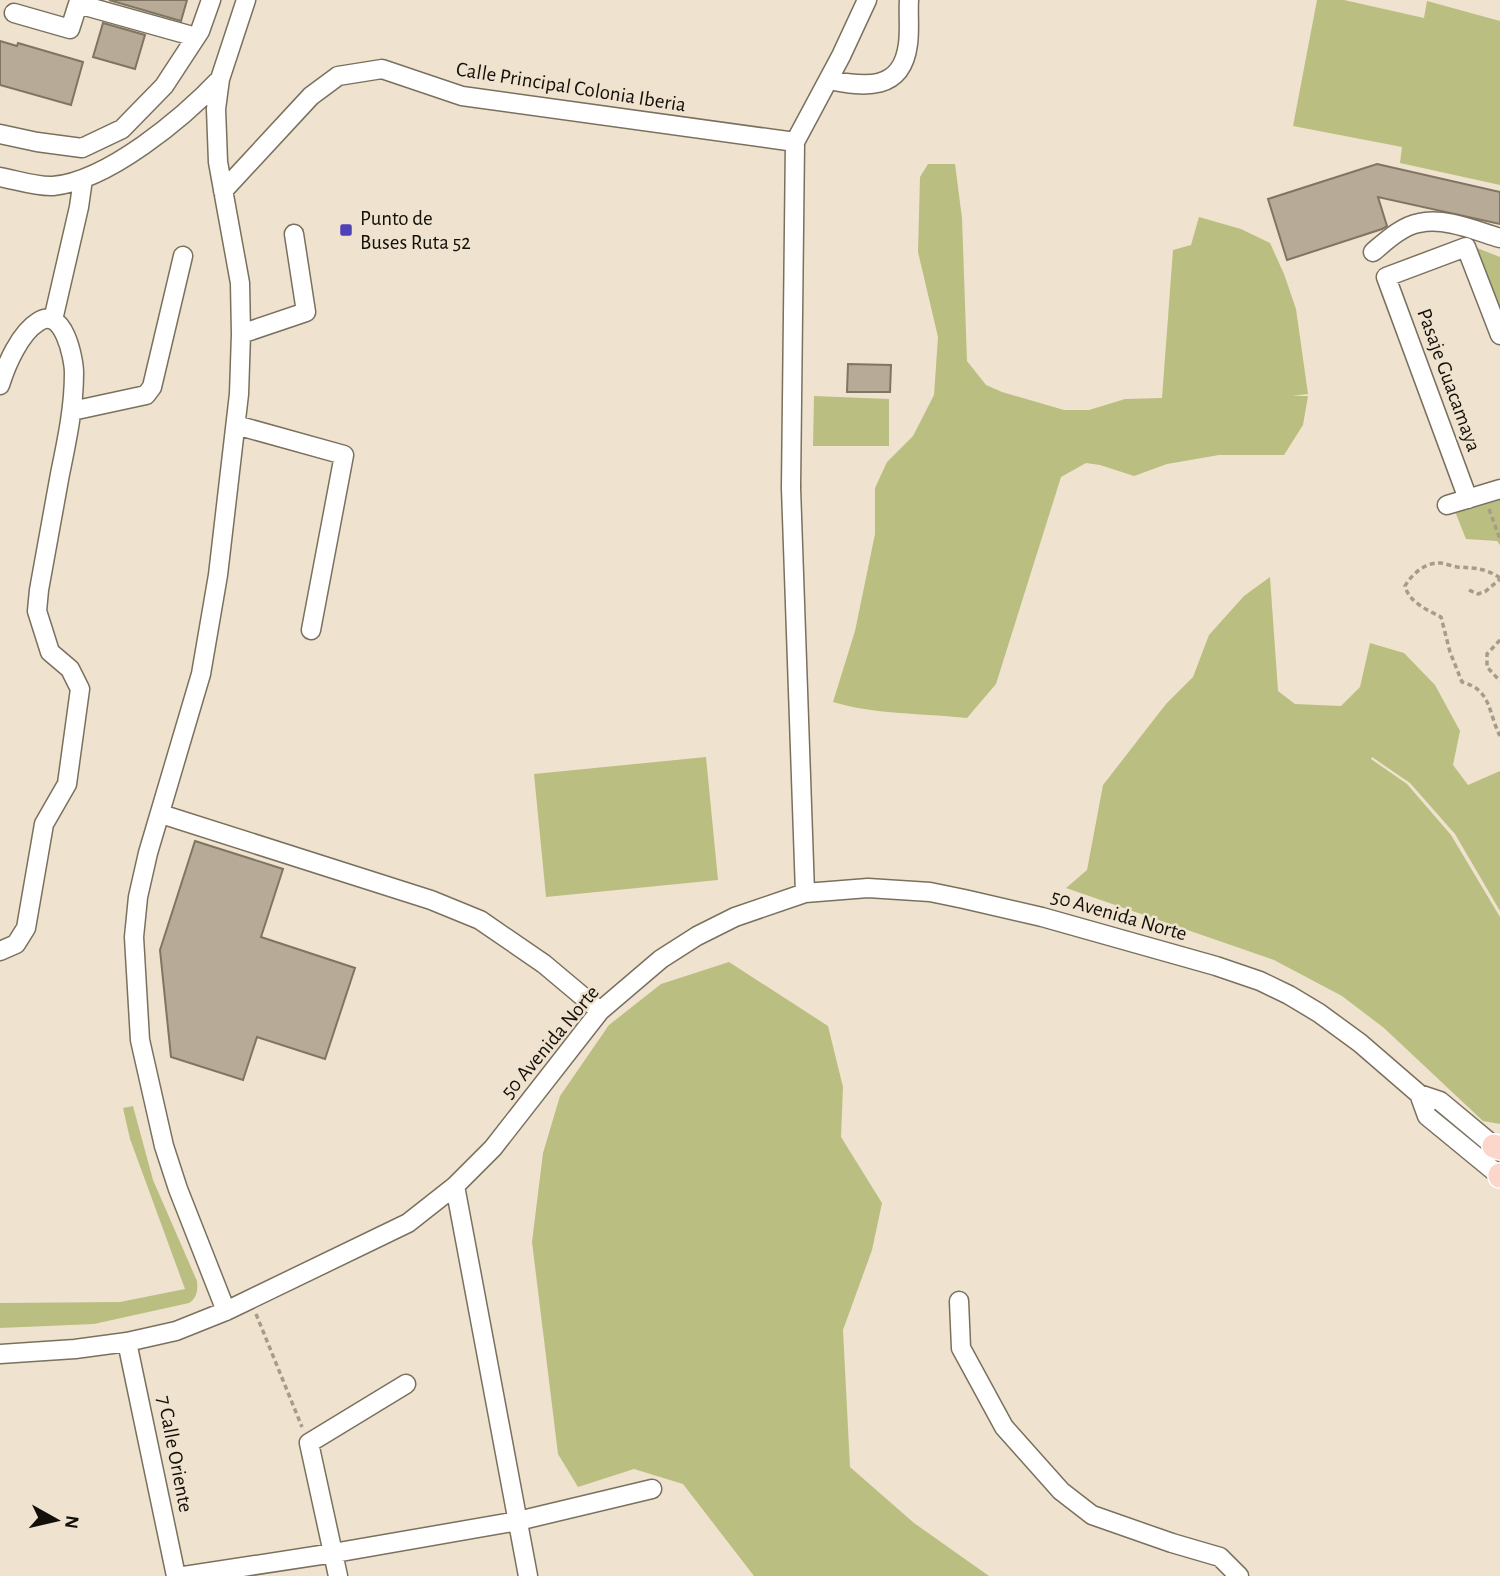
<svg xmlns="http://www.w3.org/2000/svg" width="1500" height="1576" font-family="'Alegreya Sans',sans-serif">
	<style>
		.green { fill: #babe81 }
		.building { fill: #b7ab98; stroke: #7f7563; stroke-width: 2 }
		.lines { fill: none; stroke-linecap: round; stroke-linejoin: round }
		.minor-casing { stroke: #7a705e; stroke-width: 21 }
		.major-casing { stroke: #fff; stroke-width: 26 }
		.path { stroke: #a59c8c; stroke-width: 3.5; stroke-dasharray: 5 3.5; stroke-linecap: butt }
		.minor { stroke: #fff; stroke-width: 18 }
		.major { stroke: #fcd6cb; stroke-width: 23 }
		.poi-dot { fill: #5041b8; stroke: #efe3cf; stroke-width: 2.5 }
		.labels { text-anchor: middle; dominant-baseline: central; stroke-width: 5; stroke-linejoin: round; paint-order: stroke }
		.street-label { font-size: 21px; fill: #130f09; stroke: #efe3cf }
		.poi-label { font-size: 21px; fill: #130f09; stroke: #efe3cf; text-anchor: start }
	</style>
	<rect width="100%" height="100%" fill="#efe3cf"/>
	<!-- green -->
	<path class="green" d="M1317,0H1344L1424,18L1427,1L1500,21V185L1400,163L1402,147L1293,126Z
		M928,164H955L962,218L967,361L986,385L1002,392L1064,410H1089L1125,399L1162,398L1173,250L1191,245L1199,217L1241,229L1270,243L1284,274L1296,309L1308,394L1292,396H1308L1303,425L1284,455H1219L1167,464L1134,476L1100,465L1086,463L1061,477L996,684L967,718C922,713 877,715 833,702L855,631L875,534V488L887,462L913,436L934,395L938,337L918,252L920,177Z
		M1472,246L1500,257V320Z
		M814,396L889,399V446H813Z
		M1500,495V545L1497,541L1466,539L1454,509Z
		M1270,577L1278,691L1295,704L1341,706L1360,687L1370,643L1404,653L1435,685L1460,731L1453,765L1468,785L1500,771V911L1455,834L1410,783L1372,757L1371,759L1407,784L1451,835L1500,917V1124L1483,1121L1384,1028L1342,996L1274,960L1066,888L1087,870L1103,785L1166,704L1193,677L1209,635L1244,596Z
		M706,757L718,880L546,897L534,774Z
		M729,962L828,1026L843,1087L841,1137L882,1203L872,1250L843,1330L850,1467L914,1523L989,1576H754L683,1484L634,1469L578,1487L558,1454L532,1242L543,1153L560,1096L609,1025L661,984Z
		M133,1106L153,1180L197,1281C198,1290 197,1298 189,1303L94,1324L0,1328V1303L120,1302L185,1289L130,1139L123,1108Z"/>
	<!-- building -->
	<path class="building" d="M109,0H187L181,21Z
		M103,23L145,35L135,69L93,57Z
		M0,41L17,46L18,43L83,62L71,105L0,85Z
		M1377,164L1500,192V224L1378,197L1387,226L1382,229L1287,260L1268,199Z
		M848,364L891,365L890,392H847Z
		M195,841L283,869L261,937L355,968L325,1059L257,1037L243,1080L171,1057L160,950Z"/>
	<g class="lines">
		<defs>
			<path id="minor" d="M14,13L70,29L78,4L196,37
				M828,80C865,87 902,92 908,44C910,29 908,14 909,0
				M0,134L37,142L82,148L122,129L164,86L200,31L211,0
				M0,177C16,180 37,187 53,186C108,181 183,118 220,79
				M223,191L311,96L338,76L382,69L462,96L795,142
				M1373,252C1386,241 1402,226 1419,223C1445,217 1476,231 1500,238
				M53,320L79,207L83,179
				M241,334L306,312L294,234
				M0,385C6,365 20,333 38,322C63,305 74,358 74,373C74,407 67,440 60,474C53,512 46,551 39,590L37,611L50,652L70,669L80,689L67,784L44,824L26,928L16,944L0,951
				M72,411L146,395L152,387L183,256
				M236,425L344,455L311,630
				M1468,499L1386,277L1466,247L1500,335
				M1447,505L1500,489
				M161,814L431,900L480,920L544,964L600,1011
				M805,893L791,488L795,142L841,56L867,0
				M1419,1094L1427,1116L1500,1176
				M455,1186L528,1576
				M959,1301L961,1348L1004,1427L1061,1491L1092,1515L1172,1543L1220,1557L1239,1576
				M226,1311L178,1189L164,1146L140,1040L134,937L138,897L148,853L201,674L218,575L239,394L241,334L240,283L218,162L216,109L220,79L246,0
				M127,1342L176,1576
				M0,1354L75,1349L127,1342L176,1331L226,1311L408,1223L455,1186L493,1148L600,1011L661,959L697,936L735,917L805,893L868,888L930,892L964,899L1042,917L1216,966L1260,981L1289,995L1319,1013L1360,1043L1419,1094L1440,1101L1500,1151
				M184,1576L334,1553L518,1521L652,1489
				M338,1576L309,1443L406,1384"/>
			<path id="major" d="M1494,1146L1500,1148
				M1500,1175V1176"/>
		</defs>
		<!-- minor casing -->
		<use href="#minor" class="minor-casing"/>
		<!-- major casing -->
		<use href="#major" class="major-casing"/>
		<!-- path -->
		<path class="path" d="M1489,509L1500,539
			M1500,578C1486,568 1474,568 1457,567C1452,566 1446,564 1441,563C1425,562 1412,574 1405,586C1409,602 1427,610 1441,617L1450,652L1462,682C1492,690 1488,713 1500,736
			M1469,590L1478,594L1486,591L1500,579
			M1500,640L1487,654V667L1500,681
			M256,1314L302,1427"/>
		<!-- minor -->
		<use href="#minor" class="minor"/>
		<!-- major -->
		<use href="#major" class="major"/>
	</g>
	<!-- markers -->
	<rect class="poi-dot" x="339" y="223" width="14" height="14" rx="3.5"/>
	<g class="labels">
		<!-- street labels -->
		<g class="street-label">
			<text transform="translate(571 87) rotate(9)">Calle Principal Colonia Iberia</text>
			<text transform="translate(1449 380) rotate(70)">Pasaje Guacamaya</text>
			<text transform="translate(1119 915) rotate(16)">50 Avenida Norte</text>
			<text transform="translate(550 1042) rotate(-50)">50 Avenida Norte</text>
			<text transform="translate(175 1454) rotate(79)">7 Calle Oriente</text>
		</g>
		<!-- poi labels -->
		<g class="poi-label">
			<text x="360" y="218">Punto de<tspan x="360" dy="24">Buses Ruta 52</tspan></text>
		</g>
	</g>
	<!-- north arrow -->
	<g transform="translate(56 1520) rotate(98)" stroke="#efe3cf" stroke-width="5" paint-order="stroke">
	<path d="M0-5L12 26L0 18L-12 26Z" fill="#130f09"/>
	<text y="-10" font-size="19" font-weight="bold" text-anchor="middle" fill="#130f09">N</text>
	</g>
</svg>
